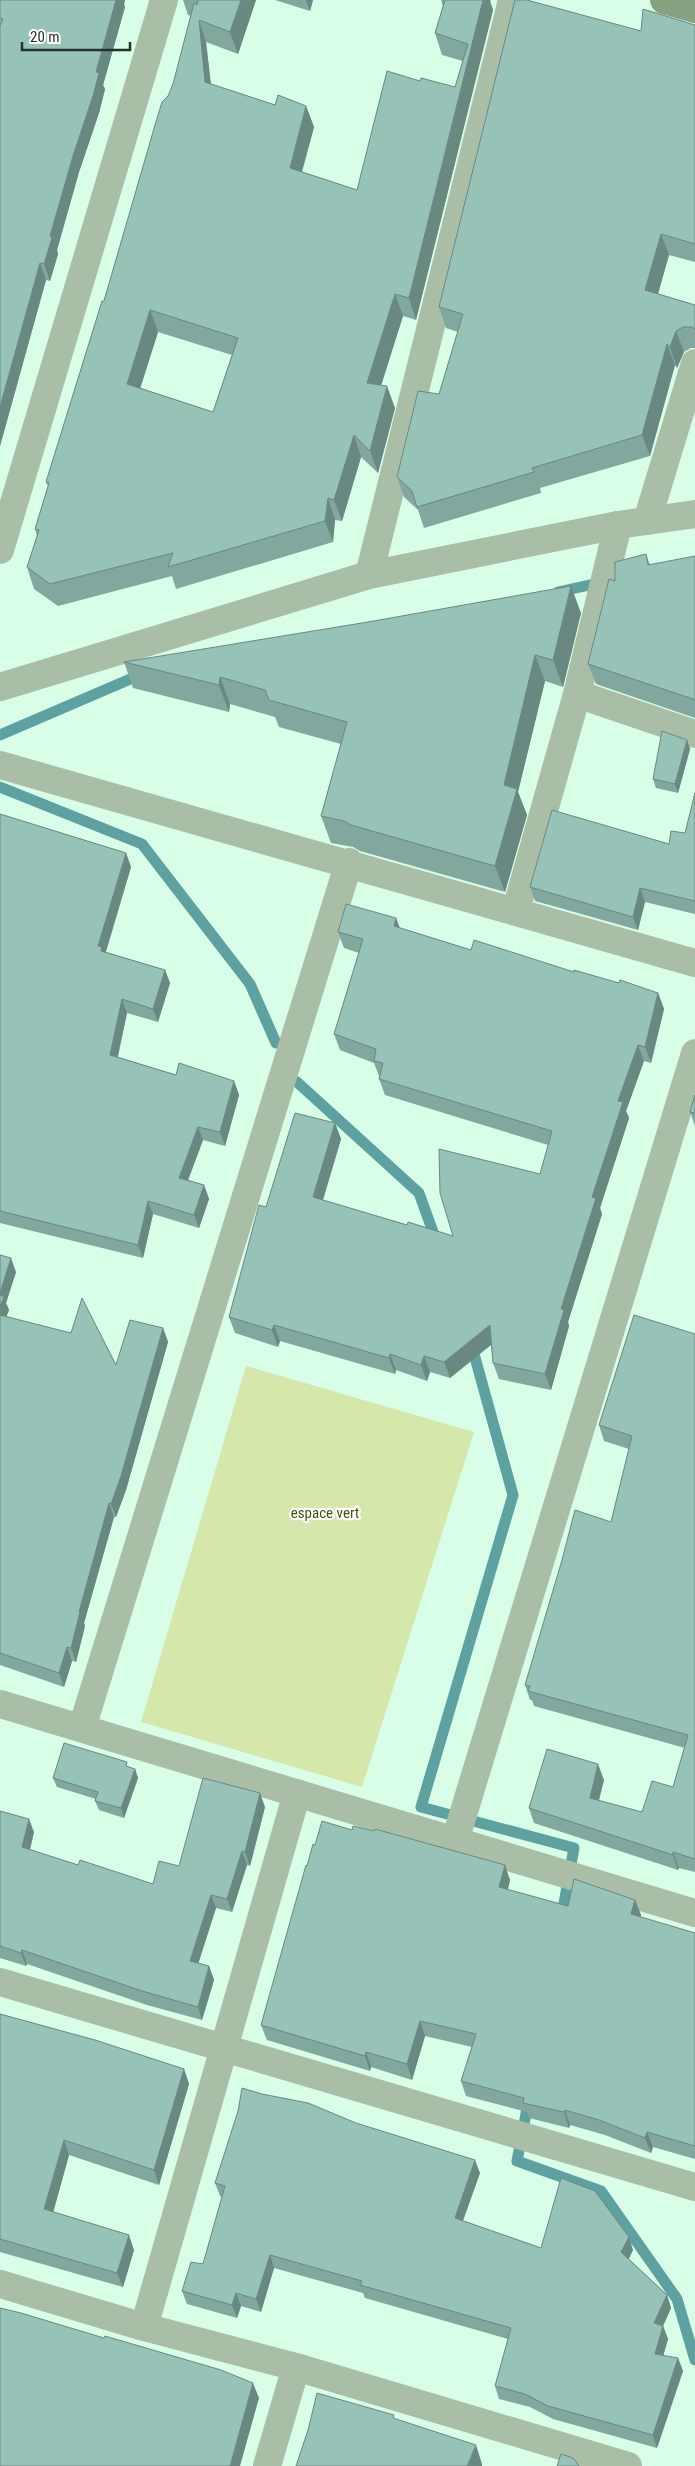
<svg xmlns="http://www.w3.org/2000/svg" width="695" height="2466" font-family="'Roboto Condensed',sans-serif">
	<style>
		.green { fill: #d6e7ac }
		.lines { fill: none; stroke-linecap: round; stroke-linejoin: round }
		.stream { stroke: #5ea1a1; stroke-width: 11 }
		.minor { stroke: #aabda6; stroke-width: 28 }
		.tertiary { stroke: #aabda6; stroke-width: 28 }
		.secondary { stroke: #86a280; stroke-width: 28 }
		.wall { fill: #81a79e; fill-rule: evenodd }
		.shaded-wall { fill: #698881 }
		.building { fill: #96c2b8; stroke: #698881; fill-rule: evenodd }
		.labels { text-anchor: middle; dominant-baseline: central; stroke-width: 4.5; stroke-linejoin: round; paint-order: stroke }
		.park-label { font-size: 15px; fill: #45530b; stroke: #fff }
	</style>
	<rect width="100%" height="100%" fill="#d8fee8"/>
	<!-- green -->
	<path class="green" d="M246,1366L474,1432L362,1787L141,1722Z"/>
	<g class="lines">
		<!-- stream -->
		<path class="stream" d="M558,592L603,582
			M0,735L142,674
			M0,787L142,844L250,984L276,1043
			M297,1082L419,1193L437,1243
			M471,1343L513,1495L421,1807L574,1848L561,1920
			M529,2098L517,2161L601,2191L677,2299L695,2360"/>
		<!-- minor -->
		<path class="minor" d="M647,521L695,363
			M0,550L164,0
			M369,575L512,0
			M577,694L695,734
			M0,765L695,963
			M516,910L577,694L618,525
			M0,1704L695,1913
			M82,1728L349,862
			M455,1841L695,1053
			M0,1982L695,2187
			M0,2284L144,2327L296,2367L628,2466
			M144,2327L297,1793
			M267,2466L296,2367"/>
		<!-- tertiary -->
		<path class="tertiary" d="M0,687L369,575L618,525L695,514"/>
		<!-- secondary -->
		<path class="secondary" d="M664,0L695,9"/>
	</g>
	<!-- wall -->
	<path class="wall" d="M0,0H125L124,4L125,7L103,85L105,89L99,113L79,172L57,250L58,254L50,281L46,280L0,446Z
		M183,0H256L238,54L206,42L211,84L275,105L306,106L314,127L302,172L357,190L420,81L455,87L463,61L442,55L435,33L443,6L441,0H491L490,1L493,10L416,320L403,316L381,385L395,408L378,473L361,457L342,521L335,520L333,542L176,589L172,576L58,606L34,589L27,567L37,536L35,529L48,486L46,482L173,84L191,16L188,15ZM158,332L232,355L213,412L140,388Z
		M275,0H313L310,11Z
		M695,25V262L669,255L658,294L695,305V348H691L684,352L677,368L675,365L650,456L540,488L541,493L424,528L418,510L404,497L397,477L439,394L458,332L446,328L439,307L641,31Z
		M646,554L650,565L695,556V718L596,684L588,664L615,581Z
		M581,613L563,687L545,681L518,792L527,815L505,892L360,851L353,847L331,843L321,816L341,744L279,727L275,717L230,704L229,712L133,688L124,662Z
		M687,740L690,749L678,793L656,788L653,779Z
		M695,793V914L645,902L638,930L535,901L530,887L669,844L685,833Z
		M0,814L126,853L131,867L106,952L165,970L170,983L158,1022L127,1013L118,1057L176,1075L234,1081L239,1095L225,1146L203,1140L188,1180L204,1185L209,1199L199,1228L153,1214L143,1258L0,1223Z
		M396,918L400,928L471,950L574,972L658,993L664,1009L651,1063L644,1061L626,1111L629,1118L600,1208L602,1214L568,1322L569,1326L551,1390L499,1379L493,1363L491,1344L450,1378L430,1372L427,1381L396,1370L395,1374L280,1341L278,1347L235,1333L229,1317L266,1207L335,1123L341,1139L323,1200L407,1225L453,1236L540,1174L548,1145L385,1095L379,1079V1076L374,1063L340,1050L334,1034L359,953L344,948L338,932Z
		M695,1095V1126L690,1112Z
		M0,1255L16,1272L6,1303L9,1310L6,1317L116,1365L163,1328L168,1342L126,1490L116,1517H114L84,1623L85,1626L76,1662L72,1661L64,1687L0,1665Z
		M695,1334V1872L679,1868L678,1870L534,1823L529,1808L604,1780L599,1801L642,1812L673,1787L685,1748L534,1706L532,1700H530L525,1685L611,1522L629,1449L604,1441L599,1425Z
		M128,1767L135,1769L138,1778L124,1818L99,1810L95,1801L96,1799L57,1787L53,1778Z
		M265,1807L250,1866L247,1865L232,1912L216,1908L198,1963L209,1966L214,1980L202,2020L147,2005L27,1964L26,1966L0,1958V1811L34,1832L30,1850L78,1865L153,1884Z
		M510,1880L508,1890L568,1906L635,1900L641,1915L640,1917L695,1933V2159L653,2147L651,2153L605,2135L570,2125L569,2128L529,2118L527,2112L466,2096L461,2081L472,2047L425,2036L412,2080L371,2067L370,2071L267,2040L261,2025Z
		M0,2014L184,2069L189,2084L159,2185L69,2155L53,2212L134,2250L123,2287L0,2252Z
		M262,2094L356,2123L480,2173L463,2221L541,2248L633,2250L629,2259L667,2295L671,2308L663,2326L668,2339L663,2356L678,2358L683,2371L657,2448L553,2419L530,2407L499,2399L495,2386L508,2339L365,2298L363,2293L274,2268L261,2312L241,2306L237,2318L187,2304L182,2291L203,2264L222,2197L220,2196L215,2183Z"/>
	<!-- shaded-wall -->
	<path class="shaded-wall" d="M116,0H125L124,4L125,7L103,85L105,89L99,113L79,172L57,250L58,254L50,281L44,264L50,236Z
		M241,0H256L238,54L230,32Z
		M306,0H313L310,11Z
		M483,0H491L490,1L493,10L416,320L409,298Z
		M199,20L206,42L213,104L205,82Z
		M306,106L314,127L297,189L290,168Z
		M661,234L669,255L653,311L645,290Z
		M40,263L46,280L0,446V407Z
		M395,294L403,316L375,405L367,383Z
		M150,310L158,332L135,405L127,384Z
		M676,331L684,352L677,368L670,347Z
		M667,344L675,365L650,456L642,435Z
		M387,386L395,408L378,473L370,451Z
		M354,435L361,457L342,521L334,500Z
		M328,498L335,520L333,542L325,521Z
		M571,586L581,613L563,687L553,660Z
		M535,655L545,681L518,792L527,815L505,892L495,866L504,785Z
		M220,677L230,704L229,712L219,685Z
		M687,740L690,749L678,793L675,784Z
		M126,853L131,867L105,954L107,961L98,946Z
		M640,888L645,902L638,930L633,917Z
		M396,918L402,934L394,926Z
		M165,970L170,983L158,1022L153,1009Z
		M658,993L664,1009L651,1063L645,1047Z
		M122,999L127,1013L115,1068L110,1055Z
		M638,1045L644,1061L626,1111L629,1118L600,1208L602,1214L568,1322L569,1326L551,1390L545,1374L561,1309L592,1197L618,1101Z
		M234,1081L239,1095L225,1146L220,1132Z
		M335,1123L341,1139L319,1213L313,1197Z
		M198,1127L203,1140L184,1191L179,1178Z
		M204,1185L209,1199L199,1228L194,1215Z
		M148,1201L153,1214L143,1258L138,1245Z
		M11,1258L16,1272L6,1303L9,1310L2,1328L0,1323V1293Z
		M274,1325L280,1341L278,1347L272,1330Z
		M490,1325L496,1341L450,1378L444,1362Z
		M163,1328L168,1342L126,1490L116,1517L111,1504Z
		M390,1354L396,1370L395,1374L389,1358Z
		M424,1356L430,1372L427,1381L421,1365Z
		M109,1503L114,1517L84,1623L85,1626L76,1662L71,1648L79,1612Z
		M67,1647L72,1661L64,1687L59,1673Z
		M598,1764L604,1780L595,1813L590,1798Z
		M135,1769L138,1778L124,1818L121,1808Z
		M260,1793L265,1807L250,1866L245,1852Z
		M29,1819L34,1832L27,1861L22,1847Z
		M242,1851L247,1865L232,1912L227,1899Z
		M673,1852L679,1868L678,1870L673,1855Z
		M505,1865L510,1880L504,1902L499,1887Z
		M211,1895L216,1908L195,1974L190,1961Z
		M635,1900L641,1915L636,1929L631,1914Z
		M22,1950L27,1964L26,1966L21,1953Z
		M209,1966L214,1980L202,2020L198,2007Z
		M420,2021L425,2036L412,2080L407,2064Z
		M366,2052L371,2067L370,2071L365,2056Z
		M184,2069L189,2084L159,2185L154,2170Z
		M565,2110L570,2125L569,2128L564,2112Z
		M647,2132L653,2147L651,2153L645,2138Z
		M64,2140L69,2155L50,2224L44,2209Z
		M475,2160L480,2173L459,2231L455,2218Z
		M129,2235L134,2250L123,2287L117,2273Z
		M629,2237L633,2250L625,2265L621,2252Z
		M270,2255L274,2268L261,2312L256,2299Z
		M236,2293L241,2306L237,2318L232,2305Z
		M667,2295L671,2308L663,2326L668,2339L660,2367L655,2354L654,2323Z
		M678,2358L683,2371L657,2448L653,2435Z
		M253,2383L259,2398L240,2466H230Z
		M476,2445L482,2464V2466H467Z"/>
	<!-- building -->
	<path class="building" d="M0,0H116L96,72L99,73L93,96L73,156L50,236L52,238L44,264L40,263L0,407V26L3,19L0,18Z
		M198,0H241L230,32L199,20L205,82L275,105L278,95L306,106L290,168L357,190L387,71L420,81L421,78L455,87L468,44L435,33L445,0H483L409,298L395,294L367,383L387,386L370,451L354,435L334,500L328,498L325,521L168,567L173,553L50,584L27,567L39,530L35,529L49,483L46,482L102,301H104L155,125L162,102L168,96L173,84L194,3L197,5ZM150,310L238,338L213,412L127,384Z
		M515,0H527L641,31L643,9L695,25V244L661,234L645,290L695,305V329L692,327H683L676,331L670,347L667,344L642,435L532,468L534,472L417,507L412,491L397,477L418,391L439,394L463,314L439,307Z
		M646,554L648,565L695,556V701L693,699L588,664L609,579L615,581V562Z
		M571,586L553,660L535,655L504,785L517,789L495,866L351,825L344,821L321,816L347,722L269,700L265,690L220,677L219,685L124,662L368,622Z
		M662,731L687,740L675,784L653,779Z
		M695,793V901L640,888L633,917L530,887L552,810L669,844L671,831L685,833Z
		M0,814L126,853L98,946L102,947L101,951L165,970L153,1009L122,999L110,1055L176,1075L179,1063L234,1081L220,1132L198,1127L179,1178L204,1185L194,1215L148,1201L138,1245L0,1211Z
		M346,904L396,918L394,926L471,950L474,940L574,972V970L619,983L620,980L658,993L645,1047L638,1045L618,1101L623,1102L592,1197L596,1198L561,1309L564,1310L545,1374L493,1363L490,1325L444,1362L424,1356L421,1365L390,1354L389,1358L274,1325L272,1330L229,1317L259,1205L266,1207L295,1113L335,1123L313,1197L407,1225L408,1222L453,1236L440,1193L439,1149L540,1174L552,1131L379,1079L383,1063L374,1061L376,1049L334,1034L363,939L338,932Z
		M695,1095V1113L690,1112Z
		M0,1255L11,1258L0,1293Z
		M0,1295L4,1297L0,1306Z
		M82,1298L116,1365L130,1320L163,1328L121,1476L111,1504L109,1503L79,1612H80L71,1648L67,1647L59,1673L0,1653V1315L71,1333Z
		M634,1315L695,1334V1859L673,1852V1855L529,1808L547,1749L598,1764L590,1798L642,1812L652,1781L673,1787L688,1735L528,1691L530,1686L525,1685L562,1560L575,1510L611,1522L632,1436L599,1425Z
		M64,1743L127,1762L126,1766L135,1769L121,1808L95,1801L98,1792L53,1778Z
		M203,1778L260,1793L245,1852L242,1851L227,1899L211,1895L190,1961L209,1966L198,2007L142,1991L22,1950L21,1953L0,1946V1811L29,1819L22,1847L78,1865L80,1860L153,1884L159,1861L179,1866Z
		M322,1821L352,1830L353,1826L374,1831L375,1829L505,1865L499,1887L568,1906L574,1879L635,1900L631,1914L695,1933V2146L647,2132L645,2138L599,2120L565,2110L564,2112L523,2103L524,2098L461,2081L476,2034L420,2021L407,2064L366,2052L365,2056L261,2025L306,1865L307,1866L313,1844L315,1845Z
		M0,2014L95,2040L184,2069L154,2170L64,2140L44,2209L129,2235L117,2273L0,2239Z
		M242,2088L262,2094L308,2103L356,2123L475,2160L455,2218L541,2248L561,2178L595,2191L629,2237L621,2252L667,2295L654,2323L663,2326L655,2354L678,2358L653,2435L548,2406L525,2394L495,2386L511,2328L360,2285L362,2281L270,2255L256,2299L236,2293L232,2305L182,2291L191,2262L203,2264L225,2186L215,2183L238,2111Z
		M0,2308L21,2313L104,2338L105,2336L221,2370L253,2383L230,2466H0Z
		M317,2393L394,2415L393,2418L476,2445L467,2466H296L308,2430Z
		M561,2454L573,2458L579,2466H557Z"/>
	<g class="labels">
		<!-- park labels -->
		<g class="park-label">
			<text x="325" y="1513">espace vert</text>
		</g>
	</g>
	<!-- scale -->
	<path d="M22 42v8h108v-8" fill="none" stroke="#23322a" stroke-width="2.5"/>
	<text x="30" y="42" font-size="15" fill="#23322a" stroke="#ffffff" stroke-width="4" paint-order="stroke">20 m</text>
</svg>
